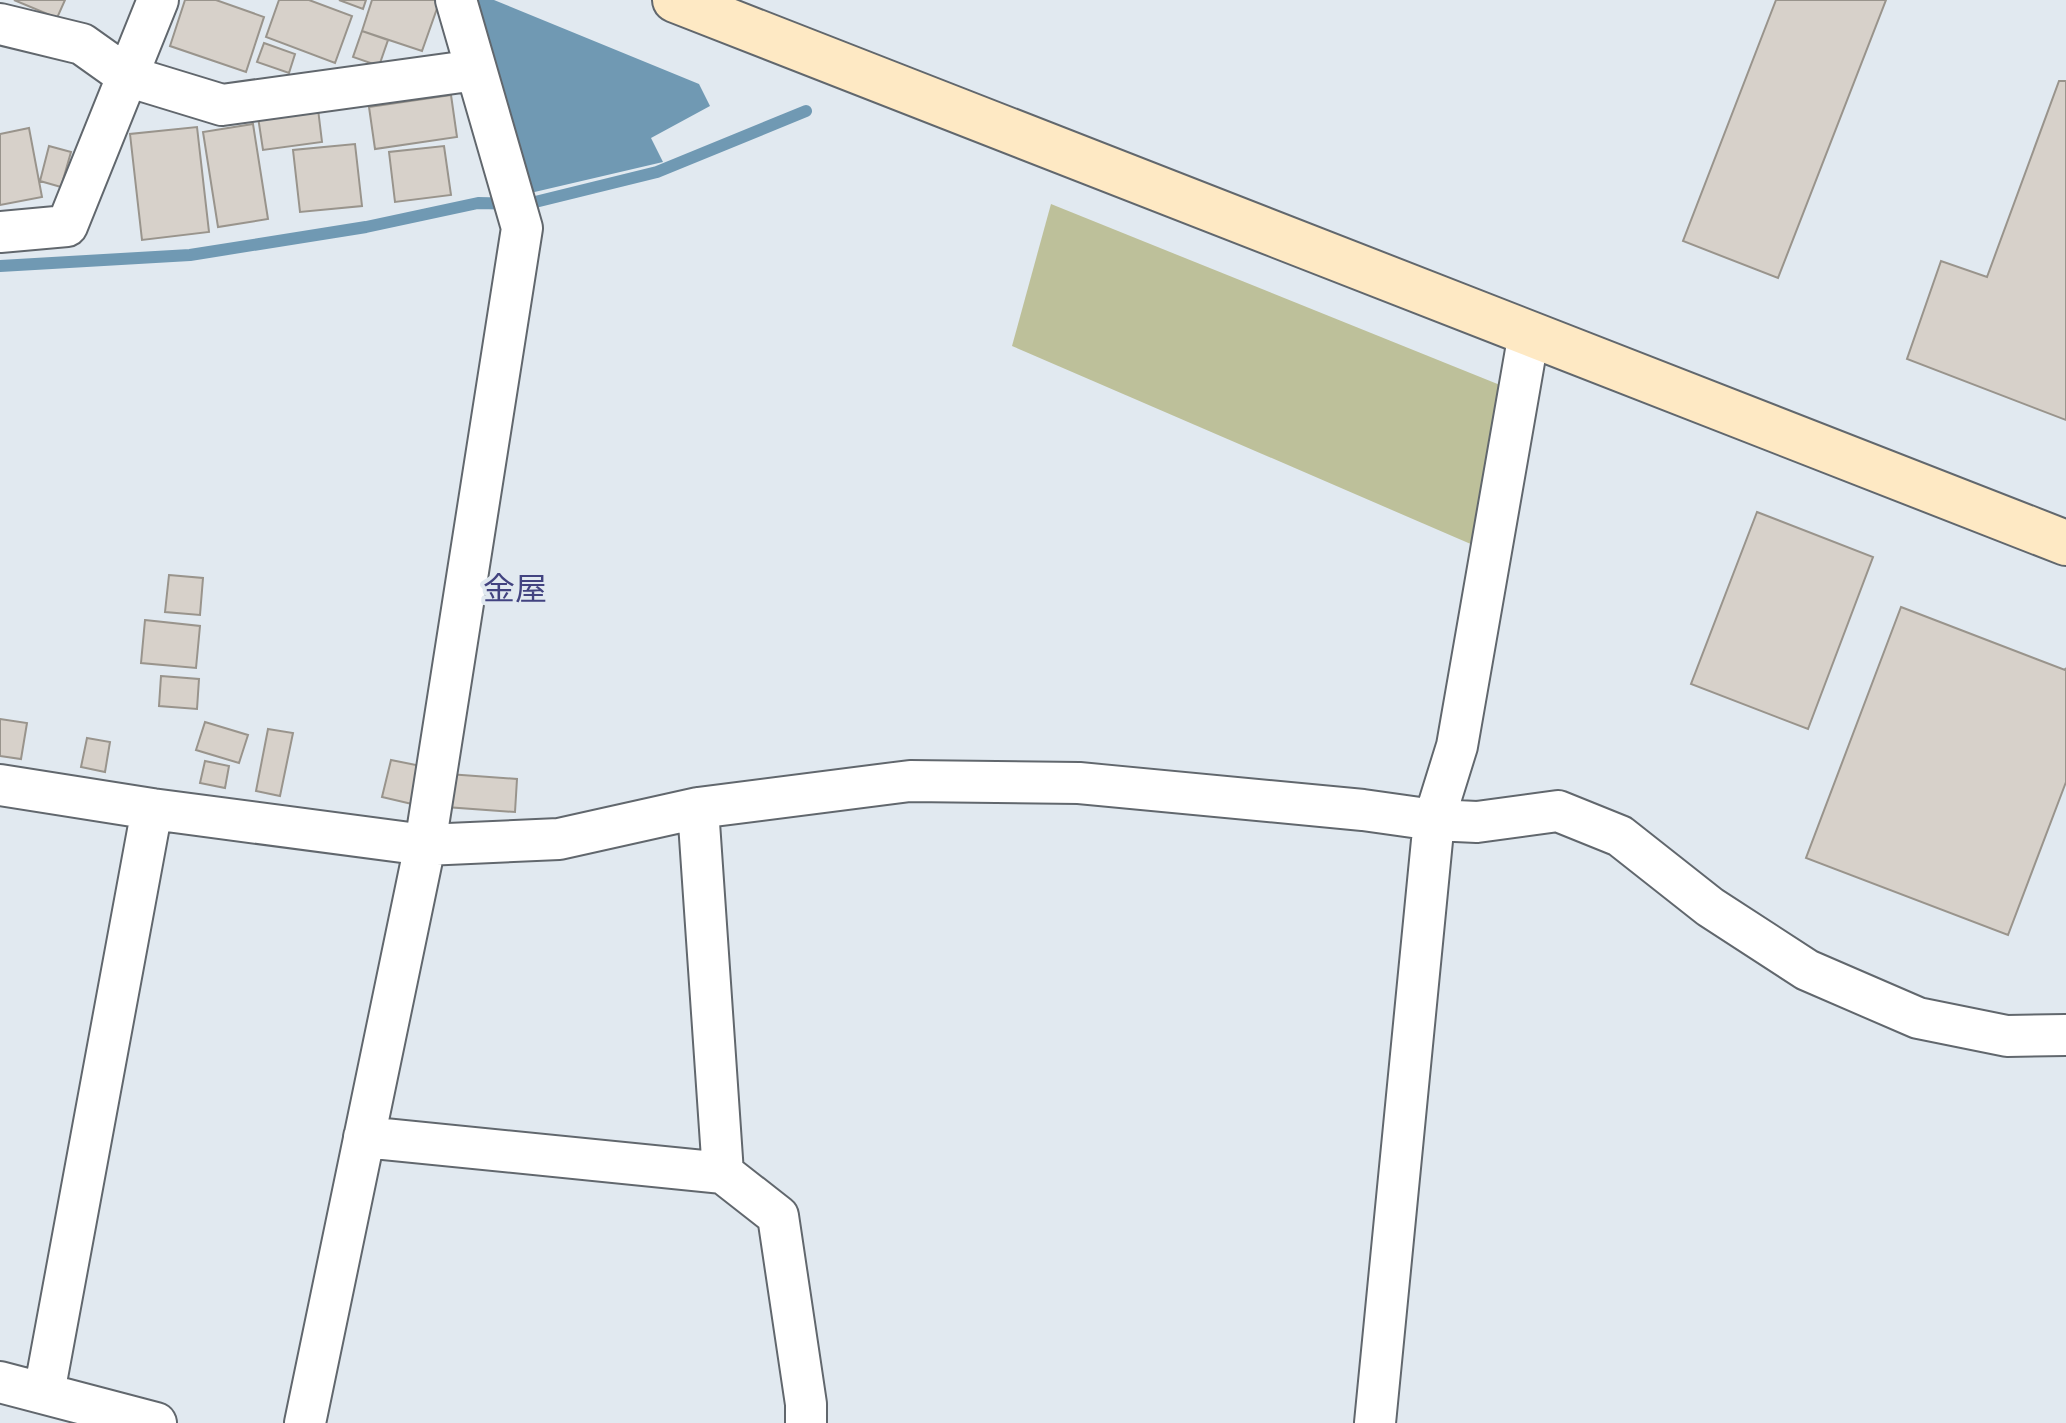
<svg xmlns="http://www.w3.org/2000/svg" width="2066" height="1423" font-family="Karla,'Noto Sans JP',sans-serif">
	<style>
		.green { fill: #bdc09a }
		.water { fill: #7099b3 }
		.lines { fill: none; stroke-linecap: round; stroke-linejoin: round }
		.stream { stroke: #7099b3; stroke-width: 12 }
		.building { fill: #d7d1ca; stroke: #99948c; stroke-width: 2 }
		.street-casing { stroke: #61676d; stroke-width: 44 }
		.secondary-casing { stroke: #61676d; stroke-width: 48 }
		.street { stroke: #fff; stroke-width: 40 }
		.secondary { stroke: #fee9c4; stroke-width: 44 }
		.labels { text-anchor: middle; dominant-baseline: central; stroke-width: 8; stroke-linejoin: round; paint-order: stroke }
		.neighbourhood-label { font-size: 32px; fill: #424380; stroke: #e1e9f0 }
	</style>
	<rect width="100%" height="100%" fill="#e1e9f0"/>
	<!-- green -->
	<path class="green" d="M1051,204L1500,385L1473,545L1012,346Z"/>
	<!-- water -->
	<path class="water" d="M472,0H494L699,84L710,106L651,138L663,162L526,194Z"/>
	<g class="lines">
		<!-- stream -->
		<path class="stream" d="M0,266L190,255L366,227L478,203L527,204L657,172L806,111"/>
	</g>
	<!-- building -->
	<path class="building" d="M14,0H65L57,18Z
		M185,0H216L264,17L246,72L170,46Z
		M279,0H309L352,16L335,63L266,37Z
		M339,0H366L363,9Z
		M372,0H440L422,51L362,31Z
		M1776,0H1886L1778,278L1683,241Z
		M362,31L388,40L379,66L353,57Z
		M264,43L295,54L289,73L257,62Z
		M2059,81H2066V420L1907,359L1941,261L1987,277Z
		M451,95L457,137L375,149L369,107Z
		M318,109L322,142L263,150L258,117Z
		M253,124L268,219L218,227L203,132Z
		M197,127L209,232L142,240L130,134Z
		M29,128L42,197L0,205V134Z
		M355,144L362,206L300,212L293,150Z
		M49,146L71,152L61,187L40,181Z
		M444,146L451,195L395,202L389,152Z
		M1757,512L1873,557L1808,729L1691,684Z
		M169,575L203,578L200,615L165,612Z
		M1901,607L2065,670L2066,668V782L2008,935L1806,858Z
		M145,620L200,626L196,668L141,663Z
		M161,676L199,679L197,709L159,706Z
		M0,719L27,723L21,759L0,756Z
		M205,722L248,735L239,763L196,750Z
		M268,729L293,733L280,796L256,791Z
		M87,738L110,742L105,772L81,767Z
		M391,760L421,766L412,804L382,797Z
		M205,761L229,766L225,788L200,783Z
		M448,774L517,779L515,812L446,807Z"/>
	<g class="lines">
		<defs>
			<path id="street" d="M0,24L82,44L127,76L222,105L476,70
				M0,232L67,226L158,0
				M0,785L152,809L425,845L559,839L698,808L910,781L1079,783L1363,810L1434,820L1477,822L1558,811L1620,836L1710,907L1807,970L1918,1018L2007,1036L2066,1035
				M698,808L723,1173L778,1216L806,1404V1423
				M364,1137L723,1173
				M0,1382L156,1423
				M44,1393L152,809
				M305,1423L425,845L522,228L456,0
				M1375,1423L1434,820L1457,746L1529,333"/>
			<path id="secondary" d="M675,0L2066,543"/>
		</defs>
		<!-- street casing -->
		<use href="#street" class="street-casing"/>
		<!-- secondary casing -->
		<use href="#secondary" class="secondary-casing"/>
		<!-- street -->
		<use href="#street" class="street"/>
		<!-- secondary -->
		<use href="#secondary" class="secondary"/>
	</g>
	<g class="labels">
		<!-- neighbourhood labels -->
		<g class="neighbourhood-label">
			<text x="515" y="589">金屋</text>
		</g>
	</g>
</svg>
